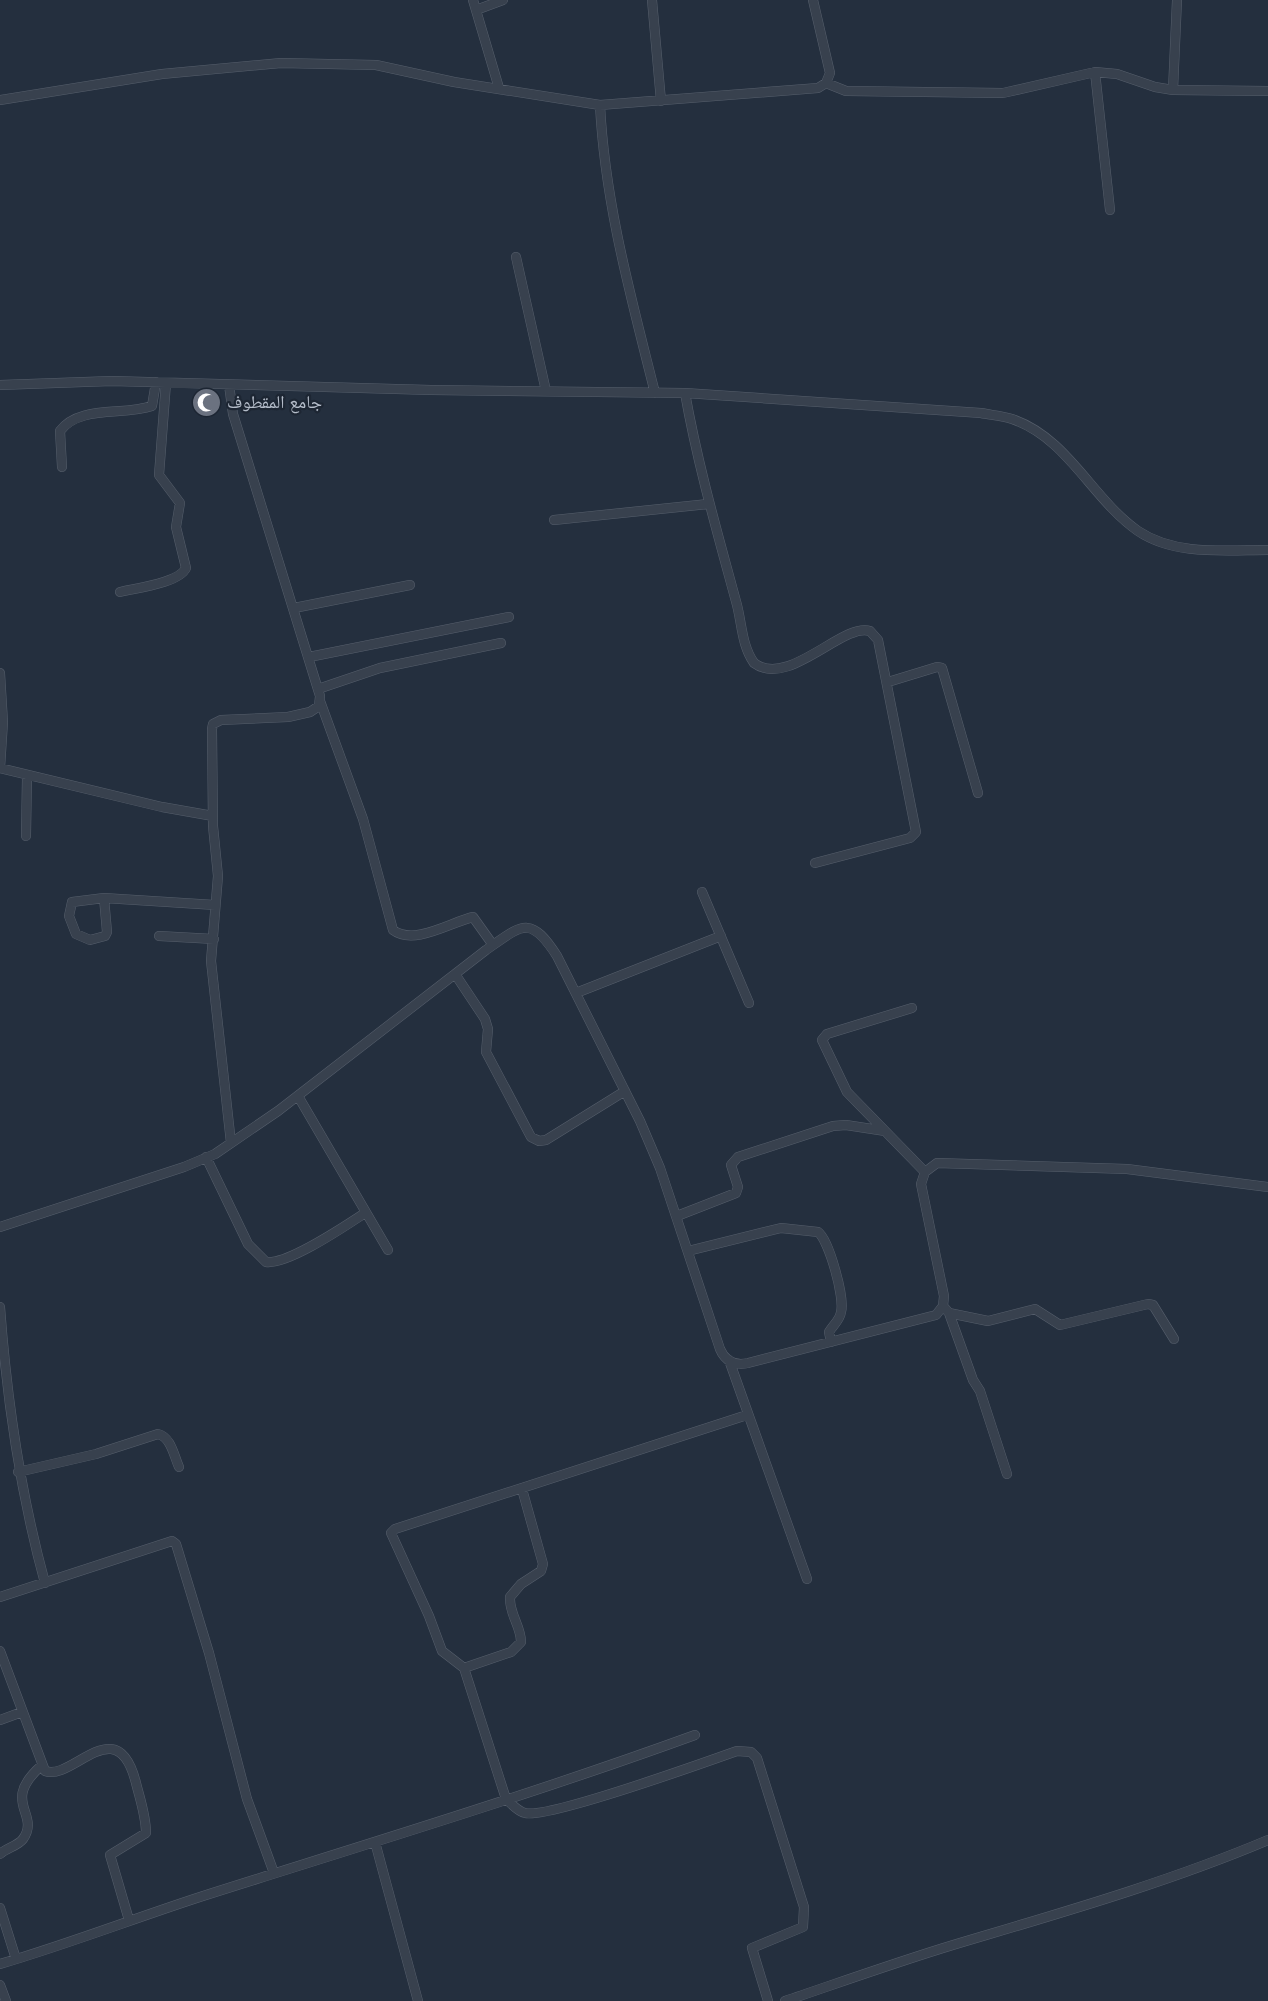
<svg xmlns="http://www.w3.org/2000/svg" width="1268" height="2001" font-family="Arial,'Noto Naskh Arabic',sans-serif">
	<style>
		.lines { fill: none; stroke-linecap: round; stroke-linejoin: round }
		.minor-casing { stroke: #565f6c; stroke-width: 10 }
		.minor { stroke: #38414e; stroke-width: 9 }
		.labels { text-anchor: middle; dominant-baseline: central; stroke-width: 4.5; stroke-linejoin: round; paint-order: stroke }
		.poi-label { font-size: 18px; fill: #b4bcc9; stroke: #1d2633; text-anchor: start }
	</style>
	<rect width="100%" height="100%" fill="#242f3e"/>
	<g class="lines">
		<defs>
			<path id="minor" d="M473,0L499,88
				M652,0L661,101
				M476,10L503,0
				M1095,72L1110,210
				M826,83L846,91L1003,93L1095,72L1117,74L1155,87L1173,90L1268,91
				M1173,90L1177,0
				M0,100L162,74L281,63L376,65L454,82L600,105L818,88L826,83L830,73L813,0
				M600,105C605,204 631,297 655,393
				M516,257L546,391
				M0,385L112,381L431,390L685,393L981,413C991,415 1003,416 1012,419C1068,438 1092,499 1138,531C1175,556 1226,550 1268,550
				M229,385L233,414L320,696L319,706L310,712L288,717L221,720L213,724L212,729L213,826L218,876L211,961L231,1143
				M685,393C698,466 718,535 737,605C742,625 742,646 754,663C788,689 843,622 870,631L878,640L916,832L910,838L815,863
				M62,467L60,431C79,405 123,416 152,406L156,382
				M554,520L708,504
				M120,592C136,588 179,583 186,568L176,527L180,503L159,475L166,383
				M294,608L410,585
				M309,657L509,617
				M0,673L3,722L0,768L162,807L213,816
				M888,682L937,667L942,668L978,793
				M318,689L380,668L501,643
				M320,701L363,819L393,930C414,946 451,922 473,917L493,945
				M26,836L27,776
				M702,892L749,1003
				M104,898L107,932L105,936L90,940L76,934L69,916L72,902L104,898L215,905
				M159,936L214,939
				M455,974L485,1019L488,1029L486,1052L531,1137L539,1141L546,1140L625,1091
				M576,993L721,936
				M912,1008L827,1034L822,1040L847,1092L925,1172
				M298,1096L388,1250
				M206,1157L248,1244L266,1262C288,1265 345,1226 365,1213
				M677,1216L736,1193L738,1187L731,1165L738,1157L833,1126L846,1125L885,1131
				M0,1227L184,1167L215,1154L278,1111L486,950C522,925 530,914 557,956L640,1121L660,1168L720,1349C725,1361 735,1366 748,1363L936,1315L943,1306L944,1296L921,1184L925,1172L937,1163L1127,1169L1268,1187
				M688,1251L781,1228L818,1232C829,1240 845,1298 841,1312C840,1320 833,1325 829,1332L831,1342
				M943,1306L949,1313L988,1321L1035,1309L1060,1325L1148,1304L1153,1305L1174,1339
				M0,1307C7,1401 20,1492 45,1583
				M949,1313L973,1380L980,1391L1007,1474
				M729,1360L807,1579
				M747,1415L395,1529L391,1533L429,1616L442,1651L464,1668L506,1799C512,1804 517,1811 525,1813C547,1819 706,1762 737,1751L751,1752L757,1758L804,1907L803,1927L752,1948L768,2001
				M18,1472L96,1454L158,1434C171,1437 174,1456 179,1467
				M0,1597L172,1541L176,1544L209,1653L247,1799L274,1873
				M0,1651L45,1771C72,1782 117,1708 136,1783C140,1799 146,1816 146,1833L110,1855L129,1920
				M464,1668L511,1652L521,1642C521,1626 509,1614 510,1597L521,1584L541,1571L543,1564L522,1489
				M0,1720L22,1712
				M375,1842L418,2001
				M0,1854C6,1848 18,1846 23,1839C41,1813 0,1803 41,1766
				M0,1908L16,1959
				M0,1964C68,1944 135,1918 203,1896C367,1844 533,1794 695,1735
				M0,1985L6,2001
				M785,2001C841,1982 897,1962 953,1945C1060,1913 1166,1883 1268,1840"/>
		</defs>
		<!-- minor casing -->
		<use href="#minor" class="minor-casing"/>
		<!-- minor -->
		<use href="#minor" class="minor"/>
	</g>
	<!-- icons -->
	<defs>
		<symbol id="mosque-disc" viewBox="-11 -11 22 22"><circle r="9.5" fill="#6b7280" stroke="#1d2633"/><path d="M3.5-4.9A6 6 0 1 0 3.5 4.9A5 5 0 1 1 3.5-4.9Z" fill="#fff"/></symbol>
	</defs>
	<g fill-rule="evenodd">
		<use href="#mosque-disc" x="190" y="386" width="33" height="33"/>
	</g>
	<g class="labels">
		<!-- poi labels -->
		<g class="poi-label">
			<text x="227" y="402">جامع المقطوف</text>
		</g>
	</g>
</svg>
